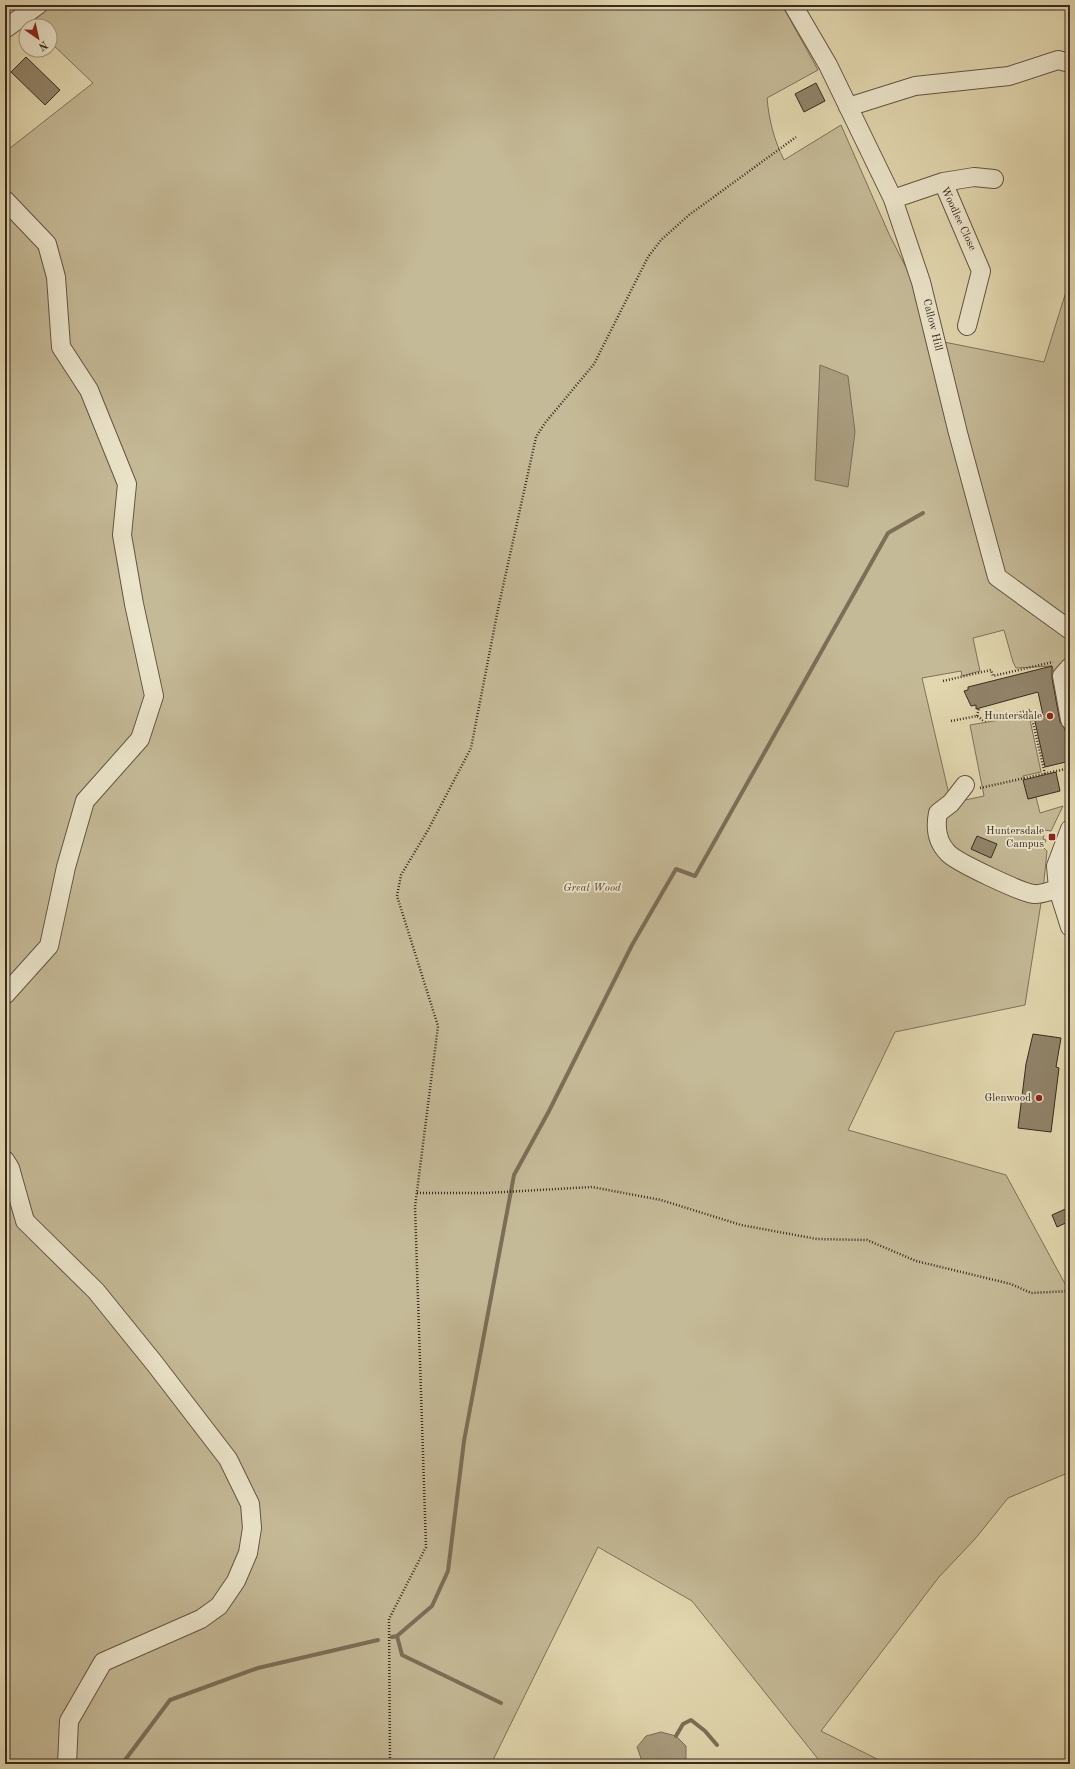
<svg xmlns="http://www.w3.org/2000/svg" width="1075" height="1769" font-family="'Old Standard TT',serif">
	<style>
		.green { fill: #c5ba97; stroke: #7f725b }
		.water { fill: #a99c7e; stroke: #7c6e58 }
		.lines { fill: none; stroke-linecap: round; stroke-linejoin: round }
		.stream { stroke: #7c6e58; stroke-width: 4 }
		.building { fill: #91846a; stroke: #392a1f }
		.minor-casing { stroke: #635543; stroke-width: 20 }
		.path { stroke: #392a1f; stroke-width: 2.5; stroke-dasharray: 1 2; stroke-linecap: butt }
		.minor { stroke: #ece5cb; stroke-width: 18 }
		.poi-dot { fill: #8f2418; stroke: #ece5cb; stroke-width: 1.5 }
		.labels { text-anchor: middle; dominant-baseline: central; stroke-width: 3.5; stroke-linejoin: round; paint-order: stroke }
		.street-label { font-size: 11px; fill: #392a1f; stroke: #ece5cb }
		.poi-label { font-size: 11px; fill: #392a1f; stroke: #ece5cb; text-anchor: end }
		.park-label { font-size: 11px; font-style: italic; fill: #554737; stroke: #ece5cb }
	</style>
	<rect width="100%" height="100%" fill="#e2d7af"/>
	<filter id="stains"><feTurbulence type="fractalNoise" baseFrequency=".005" numOctaves="4"/><feColorMatrix values="0 0 0 0 .2 0 0 0 0 .09 0 0 0 0 .02 0 0 0 .5 -.17"/></filter>
	<radialGradient id="worn" r=".72"><stop offset=".6" stop-color="#630" stop-opacity="0"/><stop offset="1" stop-color="#630" stop-opacity=".3"/></radialGradient>
	<!-- green -->
	<path class="green" d="M53,5H782L818,70L767,98C769,120 774,140 784,160L841,125L889,234L944,342L1044,362L1070,279V680L1056,683L1052,666L1016,668L1013,662L1004,630L973,638L980,671L962,676L961,671L922,678L951,803L984,796L970,725L1029,715L1041,772L1023,776L1028,799L1036,797L1040,813L1063,806L1051,831L1045,830L1043,839L1046,840L1043,847L1047,851L1043,890L1025,1005L895,1032L848,1130L1006,1175L1070,1293V1472L1008,1498L975,1539L939,1577L821,1731L887,1764H822L692,1601L598,1547L491,1764H5V152L93,83L50,42V26H34L30,23Z"/>
	<!-- water -->
	<path class="water" d="M820,365L848,376L855,432L848,487L815,480Z
		M661,1732L676,1736L686,1746V1764H643L637,1747L646,1736Z"/>
	<g class="lines">
		<!-- stream -->
		<path class="stream" d="M397,1636L402,1655L501,1703
			M392,1637L397,1636L432,1606L448,1571L464,1441L514,1175L549,1111L632,945L676,869L695,876L888,533L923,513
			M676,1736L683,1724L691,1720L705,1731L717,1745
			M122,1764L170,1700L258,1668L378,1640"/>
	</g>
	<!-- building -->
	<path class="building" d="M26,57L60,90L45,105L11,72Z
		M816,83L825,101L804,112L795,94Z
		M1052,666V678L1060,722L1065,729L1070,761L1045,767L1034,717L1043,715L1038,692L976,709V705L971,706L964,691L968,690V687Z
		M1056,772L1060,791L1028,799L1023,780Z
		M977,836L997,844L991,858L971,849Z
		M1033,1034L1061,1038L1056,1067L1059,1068L1051,1132L1018,1128L1026,1064Z
		M1070,1207V1221L1057,1227L1052,1215Z"/>
	<g class="lines">
		<defs>
			<path id="minor" d="M793,5L828,65L893,199L921,282L958,433L997,577L1070,630
				M5,29L38,5
				M848,107L915,86L1009,76L1058,60L1070,63
				M943,182L974,177L994,179
				M893,199L943,182L981,271L967,326
				M5,200L47,244L56,277L61,347L89,390L127,484L122,535L134,604L154,696L140,739L85,801L66,867L49,946L5,995
				M1070,667L1062,676L1070,720
				M965,785L951,803L938,813C935,828 937,842 948,853C956,862 1022,893 1034,894C1041,895 1052,890 1058,889
				M1070,829L1056,866L1058,889L1070,927
				M5,1160L10,1168L25,1221L96,1291L155,1364L228,1459L250,1504L252,1528L248,1553L236,1581L219,1606L201,1619L103,1662L69,1721L67,1764"/>
		</defs>
		<!-- minor casing -->
		<use href="#minor" class="minor-casing"/>
		<!-- path -->
		<path class="path" d="M943,681L991,670L993,676L1053,662
			M977,716L979,708
			M951,721L977,716L984,721L1030,710L1045,774
			M980,788L1070,768
			M417,1193H486L592,1187L661,1200L741,1225L817,1239L867,1240L916,1261L1011,1284L1031,1293L1070,1291
			M390,1764L389,1619L426,1547L415,1207L438,1026L397,896L401,875L428,830L471,748L498,609L536,437L545,423L594,364L648,257L661,240L689,215L796,137"/>
		<!-- minor -->
		<use href="#minor" class="minor"/>
	</g>
	<!-- markers -->
	<g class="poi-dot">
		<circle cx="1050" cy="716" r="4"/>
		<rect x="1048" y="833" width="8" height="8" rx="2"/>
		<circle cx="1039" cy="1098" r="4"/>
	</g>
	<g class="labels">
		<!-- street labels -->
		<g class="street-label">
			<text transform="translate(958 219) rotate(65)">Woodlee Close</text>
			<text transform="translate(932 325) rotate(76)">Callow Hill</text>
		</g>
		<!-- poi labels -->
		<g class="poi-label">
			<text x="1042" y="716">Huntersdale</text>
			<text x="1044" y="831">Huntersdale<tspan x="1044" dy="13">Campus</tspan></text>
			<text x="1031" y="1098">Glenwood</text>
		</g>
		<!-- park labels -->
		<g class="park-label">
			<text x="592" y="888">Great Wood</text>
		</g>
	</g>
	<!-- margin -->
	<rect width="1075" height="1769" fill="none" stroke="#e2d7af" stroke-width="20"/>
	<rect x="6" y="6" width="1063" height="1757" fill="none" stroke="#392a1f" stroke-width="2"/>
	<rect x="10" y="10" width="1055" height="1749" fill="none" stroke="#392a1f"/>
	<!-- north arrow -->
	<g transform="translate(38 38) rotate(146)"><circle r="19" fill="#ece5cb" stroke="#a49a86"/>
	<path d="M0-3L7 15L0 10L-7 15Z" fill="#8f2418"/>
	<text y="-6" font-size="11" font-weight="bold" text-anchor="middle" fill="#392a1f">N</text>
	</g>
	<rect width="100%" height="100%" filter="url(#stains)"/>
	<rect width="100%" height="100%" fill="url(#worn)"/>
</svg>
